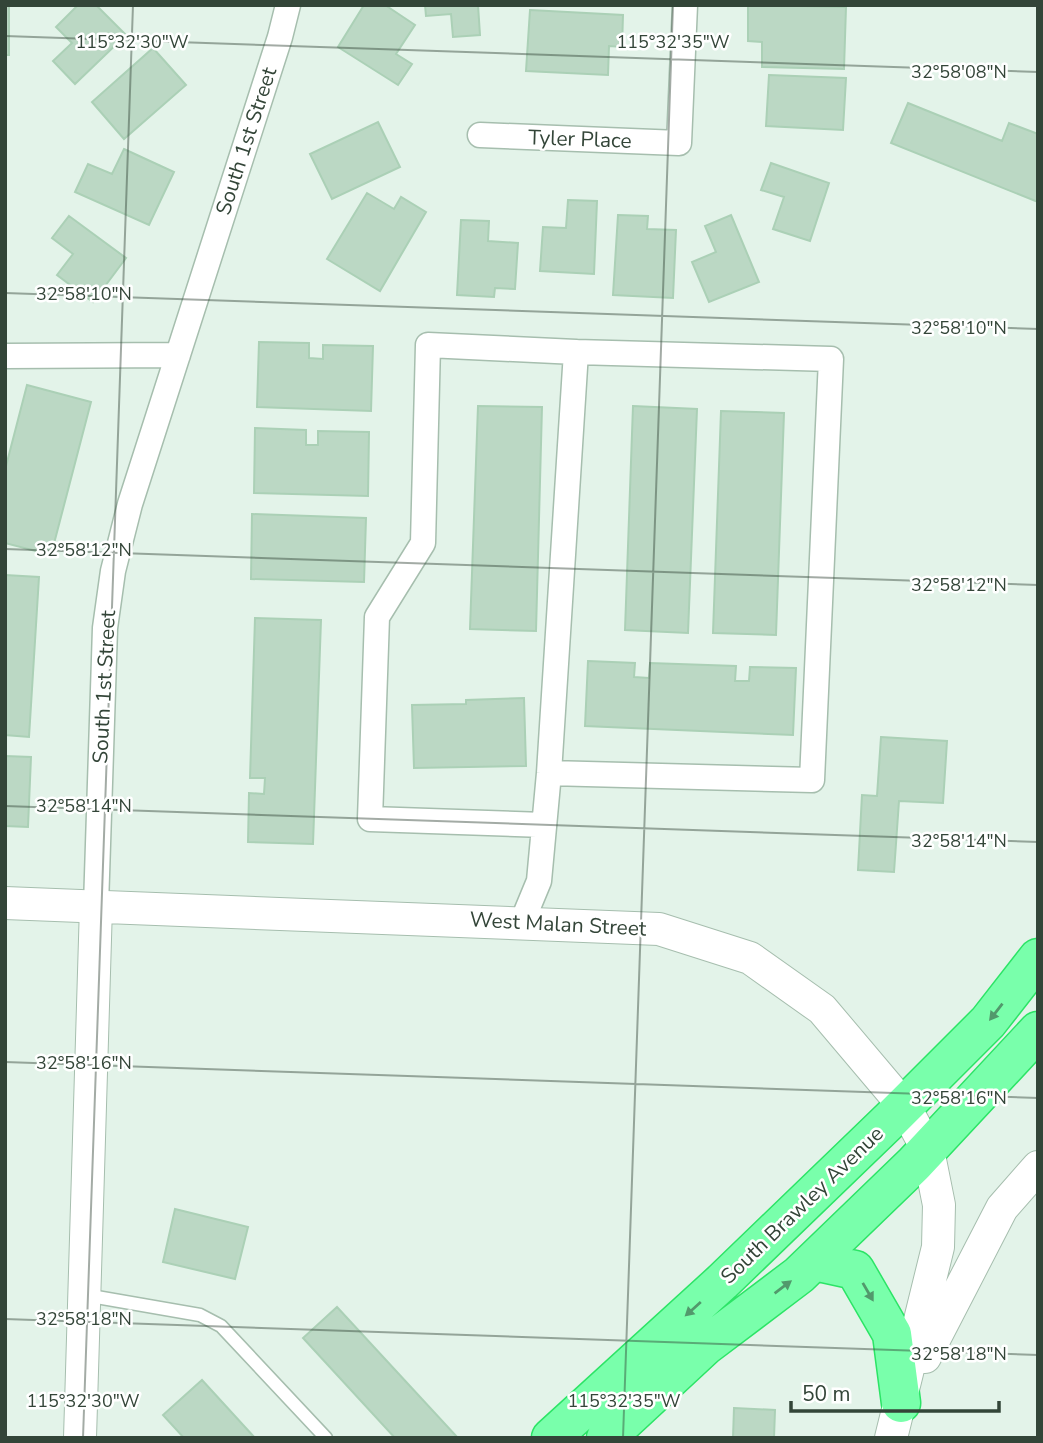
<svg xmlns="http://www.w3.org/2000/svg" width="1043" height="1443" font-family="'Nunito Sans',sans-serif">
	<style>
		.building { fill: #bbd8c4; stroke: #abd0b6; stroke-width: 2 }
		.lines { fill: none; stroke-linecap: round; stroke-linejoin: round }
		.service-casing { stroke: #a6beae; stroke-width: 15 }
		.minor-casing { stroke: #a6beae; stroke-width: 27 }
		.tertiary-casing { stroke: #a6beae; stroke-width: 34 }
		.trunk-casing { stroke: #2ce466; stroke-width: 41 }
		.service { stroke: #fff; stroke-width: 12 }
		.minor { stroke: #fff; stroke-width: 24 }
		.tertiary { stroke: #fff; stroke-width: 32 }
		.trunk { stroke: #79ffab; stroke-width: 38 }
		.oneway { fill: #52996c }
		.ticks { fill: none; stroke: #334538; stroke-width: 2; stroke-opacity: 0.45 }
		.labels { text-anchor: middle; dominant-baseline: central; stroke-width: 5; stroke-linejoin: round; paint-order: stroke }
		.street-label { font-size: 21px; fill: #334538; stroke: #fff }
		.ticks-label { font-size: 18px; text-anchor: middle; fill: #334538; stroke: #fff; stroke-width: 5; stroke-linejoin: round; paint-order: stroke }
	</style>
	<rect width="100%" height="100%" fill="#e3f3e9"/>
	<!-- building -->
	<path class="building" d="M5,5H9V55H5Z
		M78,5H96L126,35L75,84L53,61L72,43L56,27Z
		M364,5H385L415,25L396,54L412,64L398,85L338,47Z
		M425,5H478L480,35L453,37L451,14L426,16Z
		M748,5L846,7L844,69L762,67V42L748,41Z
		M530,10L623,15L622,47L609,46L608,75L526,71Z
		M153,48L186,85L124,139L92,102Z
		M769,75L846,78L843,130L766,126Z
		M908,103L1002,141L1009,123L1038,134V202L891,143Z
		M378,122L400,167L332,199L310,154Z
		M124,149L174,172L149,225L75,192L88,164L112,174Z
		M771,163L829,183L810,241L773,229L784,197L761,190Z
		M367,193L394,209L401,197L426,212L380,291L327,259Z
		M568,200L597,201L594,274L540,271L543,227L566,228Z
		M618,215L648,216L647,229L676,230L673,298L613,295Z
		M731,215L759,282L709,302L692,262L716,252L705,226Z
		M69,216L126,258L93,302L57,275L73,254L52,238Z
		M461,220L489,221L488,241L518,243L515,289L495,288L494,297L457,295Z
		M259,342L309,343V358L323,359V345L373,346L371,411L257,407Z
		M27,385L91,402L51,555L5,543V470Z
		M478,406L542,407L536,631L470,629Z
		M633,406L697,409L688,633L625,630Z
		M721,411L784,413L776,635L713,633Z
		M255,428L306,430V445H318V431L369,432L368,496L254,493Z
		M252,514L366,518L364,582L251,579Z
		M5,575L39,577L29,737L5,735Z
		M255,618L321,620L313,844L248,842L249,793L264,794L265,778H250Z
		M588,661L635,663L634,677L649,678L650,663L736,666L735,681H749L750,667L796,668L793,735L585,726Z
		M524,698L526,766L414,768L412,705L466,704V700Z
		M881,737L947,741L943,803L899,801L894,872L858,870L862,795L877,796Z
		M5,756L31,757L28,827L5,826Z
		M175,1209L248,1227L235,1279L163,1262Z
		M337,1307L458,1438H395L303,1338Z
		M202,1380L255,1438H184L163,1415Z
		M734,1408L775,1410L774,1438H733Z"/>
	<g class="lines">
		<defs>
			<path id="service" d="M85,1295L200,1315L221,1326L326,1438"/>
			<path id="minor" d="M480,135L679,143L685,5
				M5,356L178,355
				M549,773L812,780L831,359L576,352
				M96,906L105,628L113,571L130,504L280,37L288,5
				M522,922L539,881L549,773L576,352L428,345L423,543L377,617L370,819L544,825"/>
			<path id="tertiary" d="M5,903L659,929L750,958L822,1009L904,1106L928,1150L939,1205L938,1247L891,1438
				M925,1357L1002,1208L1038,1167
				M80,1438L96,906"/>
			<path id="trunk" d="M814,1261L855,1270L892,1334L901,1403
				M551,1438L722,1282L890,1120L988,1022L1038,958
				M606,1438L705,1346L799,1275L914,1164L1038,1031"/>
		</defs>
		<!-- service casing -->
		<use href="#service" class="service-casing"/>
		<!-- minor casing -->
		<use href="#minor" class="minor-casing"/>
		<!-- tertiary casing -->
		<use href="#tertiary" class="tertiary-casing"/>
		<!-- trunk casing -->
		<use href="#trunk" class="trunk-casing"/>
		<!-- service -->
		<use href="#service" class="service"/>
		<!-- minor -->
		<use href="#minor" class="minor"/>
		<!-- tertiary -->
		<use href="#tertiary" class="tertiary"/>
		<!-- trunk -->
		<use href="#trunk" class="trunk"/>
	</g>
	<!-- one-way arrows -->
	<defs><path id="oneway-solid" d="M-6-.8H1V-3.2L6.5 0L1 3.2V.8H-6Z" transform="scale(1.75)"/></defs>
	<g class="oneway">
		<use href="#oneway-solid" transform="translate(996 1012) rotate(128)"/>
		<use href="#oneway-solid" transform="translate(783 1287) rotate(-37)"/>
		<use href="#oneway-solid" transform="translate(868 1292) rotate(60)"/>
		<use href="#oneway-solid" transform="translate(693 1309) rotate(138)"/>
	</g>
	<!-- ticks -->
	<path class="ticks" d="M5,36L1038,72M5,293L1038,329M5,549L1038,585M5,806L1038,842M5,1062L1038,1098M5,1319L1038,1355M83,1438L133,5M623,1438L673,5"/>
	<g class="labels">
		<!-- street labels -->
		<g class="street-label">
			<text transform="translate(580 139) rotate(2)">Tyler Place</text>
			<text transform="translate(246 141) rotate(-72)">South 1st Street</text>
			<text transform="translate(104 687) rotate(-87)">South 1st Street</text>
			<text transform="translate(558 924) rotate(3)">West Malan Street</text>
			<text transform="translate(802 1205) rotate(-44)">South Brawley Avenue</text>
		</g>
	</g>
	<g class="ticks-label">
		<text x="132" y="48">115°32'30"W</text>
		<text x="673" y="48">115°32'35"W</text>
		<text x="959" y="78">32°58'08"N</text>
		<text x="84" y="300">32°58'10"N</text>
		<text x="959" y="334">32°58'10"N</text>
		<text x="84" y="556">32°58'12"N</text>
		<text x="959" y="591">32°58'12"N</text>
		<text x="84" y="812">32°58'14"N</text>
		<text x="959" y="847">32°58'14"N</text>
		<text x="84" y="1069">32°58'16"N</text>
		<text x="959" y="1104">32°58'16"N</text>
		<text x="84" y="1325">32°58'18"N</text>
		<text x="959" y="1360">32°58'18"N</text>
		<text x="83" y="1407">115°32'30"W</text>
		<text x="624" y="1407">115°32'35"W</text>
	</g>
	<!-- border -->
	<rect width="1043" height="1443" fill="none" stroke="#334538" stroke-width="14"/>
	<!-- scale -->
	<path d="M791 1401v10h208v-10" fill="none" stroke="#334538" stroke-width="3.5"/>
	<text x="802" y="1401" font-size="21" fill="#334538" stroke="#ffffff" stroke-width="5" paint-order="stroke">50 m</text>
</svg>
